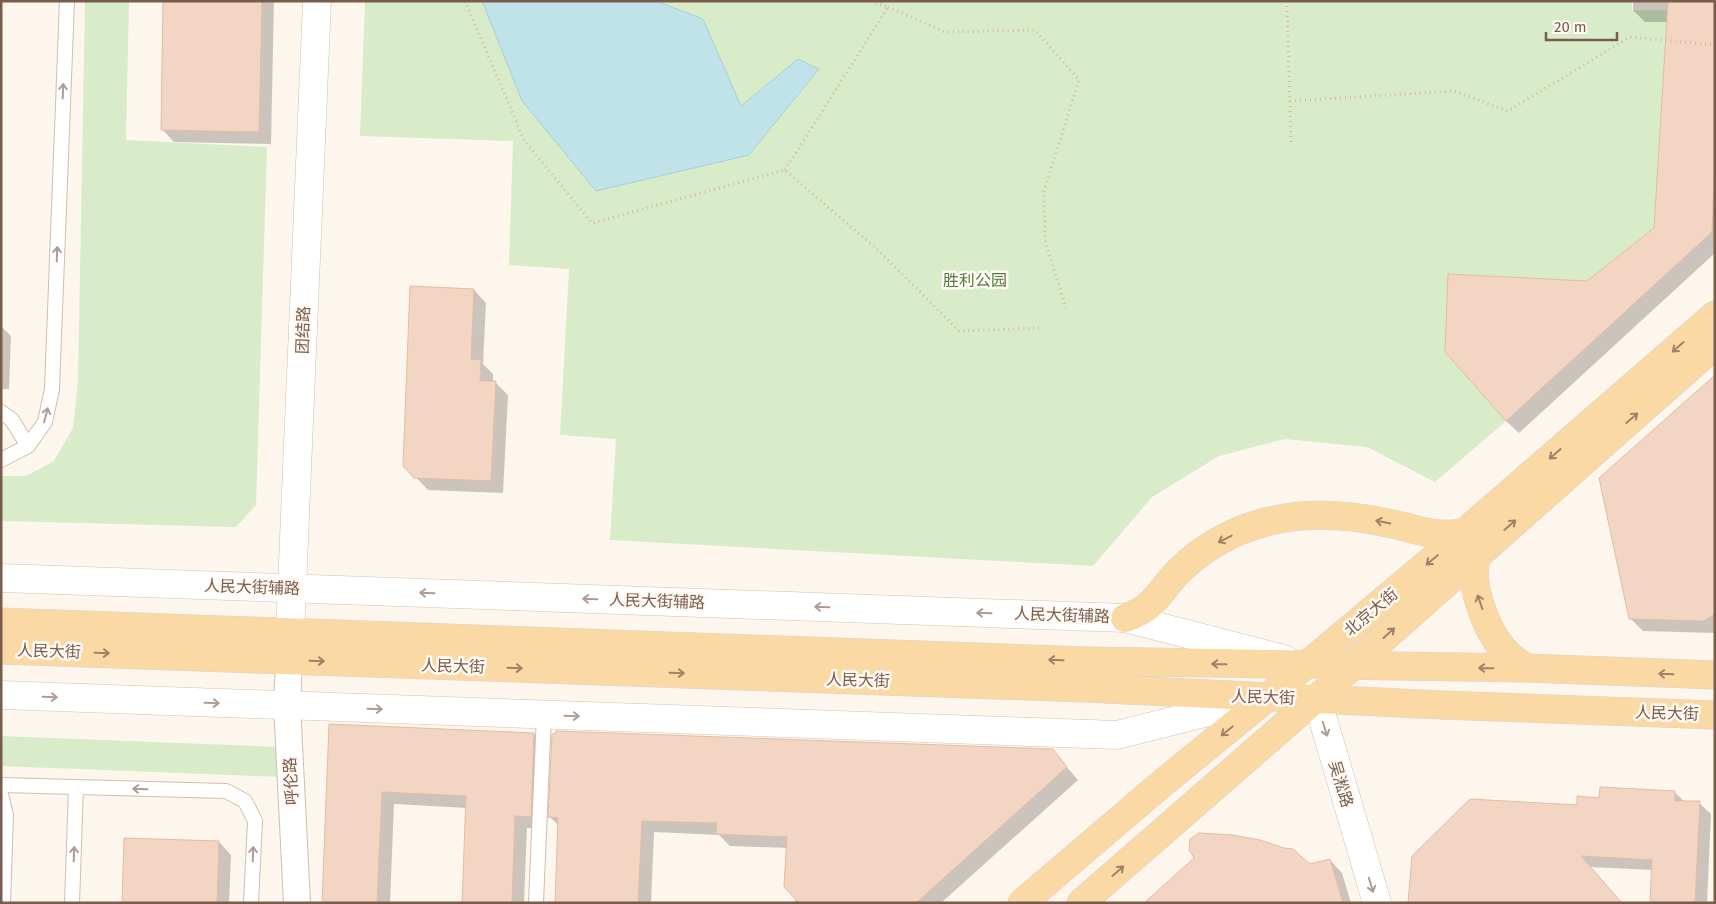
<svg xmlns="http://www.w3.org/2000/svg" width="1716" height="904" font-family="'Fira Sans','Noto Sans SC',sans-serif">
	<style>
		.green { fill: #d8ecc9 }
		.water { fill: #bfe3e8; stroke: #a5d3da }
		.shadow { fill: #0003 }
		.building { fill: #f3d5c3; stroke: #e6bba3 }
		.lines { fill: none; stroke-linecap: round; stroke-linejoin: round }
		.service-casing { stroke: #d1beb0; stroke-width: 16 }
		.minor-casing { stroke: #d1beb0; stroke-width: 28 }
		.tertiary-casing { stroke: #d1beb0; stroke-width: 29 }
		.secondary-casing { stroke: #d6c0b0; stroke-width: 29 }
		.primary-casing { stroke: #dad1cd; stroke-width: 29 }
		.path { stroke: #d9b8a5; stroke-width: 3; stroke-dasharray: 1 4; stroke-linecap: butt }
		.service { stroke: #fff; stroke-width: 14 }
		.minor { stroke: #fff; stroke-width: 26 }
		.tertiary { stroke: #fff; stroke-width: 28 }
		.secondary { stroke: #fff; stroke-width: 28 }
		.primary { stroke: #fbd9a5; stroke-width: 28 }
		.oneway { stroke: #af9d94 }
		.oneway2 { stroke: #a18267 }
		.labels { text-anchor: middle; dominant-baseline: central; stroke-width: 5; stroke-linejoin: round; paint-order: stroke }
		.park-label { font-size: 16px; fill: #537a41; stroke: #fffaf3 }
		.street-label { font-size: 16px; fill: #7a5c4d; stroke: #fffaf3 }
	</style>
	<rect width="100%" height="100%" fill="#fdf6ec"/>
	<!-- green -->
	<path class="green" d="M85,1H129L126,140L267,147L256,505L236,527L1,521V476H26L54,461L73,428L78,382Z
		M365,1H1632V10H1668L1654,228L1587,281L1448,274L1445,352L1506,421L1435,482L1367,447L1284,439L1219,456L1152,497L1093,566L610,540L616,439L560,435L569,269L509,265L513,141L360,136Z
		M1,736L282,747L281,777L1,766Z"/>
	<!-- water -->
	<path class="water" d="M482,1H656L703,19L741,106L798,59L819,69L749,155L596,191L522,101Z"/>
	<!-- shadow -->
	<path class="shadow" d="M164,1H274L271,144L174,142L162,129Z
		M1633,1H1715V253L1519,433L1506,421L1588,283L1655,228L1668,22H1645L1633,10Z
		M474,290L486,303L483,364L493,374V382H495L508,395L503,493L428,490L404,465Z
		M1,326L11,336L9,389H1Z
		M1715,377V633L1643,631L1630,618Z
		M330,725L534,734L546,747L543,829L527,828L524,903H463L467,808L394,804L390,903H323Z
		M1052,750L1078,780L941,903H793L797,899L788,848L730,846L719,835L654,832L651,903H555L559,826L550,817Z
		M1674,792L1685,802L1699,803L1711,814L1707,903H1651L1653,870L1590,867L1622,903H1409L1578,806L1600,799Z
		M219,842L231,855L229,903H123Z
		M1330,860L1342,873L1351,903H1154Z"/>
	<!-- building -->
	<path class="building" d="M163,1H262L259,132L161,130Z
		M1668,1H1715V151L1712,232L1506,421L1445,352L1448,274L1587,281L1654,228Z
		M410,286L474,289L471,359L481,360L480,381H496L491,481L414,478L403,466Z
		M1715,375V614L1704,621L1629,619L1599,478Z
		M329,724L534,733L531,817L515,816L512,903H462L466,796L382,792L377,903H322Z
		M556,731L1053,749L1067,767L916,903H799L784,887L787,837L716,834L717,823L642,821L638,903H555L558,818L548,817L552,734H555Z
		M1600,787L1675,791V801H1700L1695,903H1650L1652,860L1581,856L1622,903H1408L1412,856L1470,799L1577,805V796L1599,798Z
		M1199,833L1233,835L1260,840L1284,848L1293,849L1310,864L1330,859L1343,903H1144L1194,858L1189,850L1190,839Z
		M124,838L219,841L217,903H122Z"/>
	<g class="lines">
		<defs>
			<path id="service" d="M1,412L12,420L28,446
				M1,460L28,446L45,422L52,389L67,1
				M1,785L226,791L245,801L255,821L251,903
				M1,795L6,815L3,903
				M72,903L76,787
				M536,903L544,715"/>
			<path id="minor" d="M289,660L287,705L297,903"/>
			<path id="tertiary" d="M289,656L317,1
				M1307,665L1377,903"/>
			<path id="secondary" d="M1,578L1125,618L1284,659
				M1,695L1117,735L1260,699"/>
			<path id="primary" d="M1477,555C1468,582 1485,628 1503,649C1510,658 1518,663 1527,668
				M1125,618C1133,615 1142,612 1148,606C1160,596 1168,582 1178,572C1203,547 1237,528 1270,521C1308,512 1350,515 1387,523C1415,528 1436,539 1465,532
				M1,622L1086,661L1527,668L1715,675
				M1,650L1085,688L1441,705L1715,715
				M1022,903L1159,786L1307,665L1465,532L1715,315
				M1081,903L1315,699L1715,345"/>
		</defs>
		<!-- service casing -->
		<use href="#service" class="service-casing"/>
		<!-- minor casing -->
		<use href="#minor" class="minor-casing"/>
		<!-- tertiary casing -->
		<use href="#tertiary" class="tertiary-casing"/>
		<!-- secondary casing -->
		<use href="#secondary" class="secondary-casing"/>
		<!-- primary casing -->
		<use href="#primary" class="primary-casing"/>
		<!-- path -->
		<path class="path" d="M465,1L524,140L592,223L785,170L878,250L959,331L1041,328
			M1287,1L1291,144
			M888,7L945,32L1035,30L1079,80L1044,191L1045,240L1066,308
			M1290,101L1454,91L1508,111L1630,37L1715,45
			M785,170L888,7L872,1"/>
		<!-- service -->
		<use href="#service" class="service"/>
		<!-- minor -->
		<use href="#minor" class="minor"/>
		<!-- tertiary -->
		<use href="#tertiary" class="tertiary"/>
		<!-- secondary -->
		<use href="#secondary" class="secondary"/>
		<!-- primary -->
		<use href="#primary" class="primary"/>
	</g>
	<!-- one-way arrows -->
	<defs><path id="oneway-shaft" d="M-6 0H5M1.5-3L5.5 0L1.5 3" fill="none" stroke-width="1.6" stroke-linecap="round" stroke-linejoin="round" transform="scale(1.25)"/></defs>
	<g class="oneway">
		<use href="#oneway-shaft" transform="translate(63 91) rotate(-88)"/>
		<use href="#oneway-shaft" transform="translate(57 254) rotate(-88)"/>
		<use href="#oneway-shaft" transform="translate(46 415) rotate(-75)"/>
		<use href="#oneway-shaft" transform="translate(427 593) rotate(-178)"/>
		<use href="#oneway-shaft" transform="translate(590 599) rotate(-178)"/>
		<use href="#oneway-shaft" transform="translate(822 607) rotate(-178)"/>
		<use href="#oneway-shaft" transform="translate(984 613) rotate(-178)"/>
		<use href="#oneway-shaft" transform="translate(50 697) rotate(2)"/>
		<use href="#oneway-shaft" transform="translate(212 703) rotate(2)"/>
		<use href="#oneway-shaft" transform="translate(375 709) rotate(2)"/>
		<use href="#oneway-shaft" transform="translate(572 716) rotate(2)"/>
		<use href="#oneway-shaft" transform="translate(1325 729) rotate(73)"/>
		<use href="#oneway-shaft" transform="translate(140 789) rotate(-178)"/>
		<use href="#oneway-shaft" transform="translate(74 854) rotate(-88)"/>
		<use href="#oneway-shaft" transform="translate(253 854) rotate(-88)"/>
		<use href="#oneway-shaft" transform="translate(1371 885) rotate(73)"/>
	</g>
	<g class="oneway2">
		<use href="#oneway-shaft" transform="translate(1678 347) rotate(139)"/>
		<use href="#oneway-shaft" transform="translate(1632 418) rotate(-41)"/>
		<use href="#oneway-shaft" transform="translate(1555 454) rotate(139)"/>
		<use href="#oneway-shaft" transform="translate(1383 522) rotate(-169)"/>
		<use href="#oneway-shaft" transform="translate(1510 525) rotate(-41)"/>
		<use href="#oneway-shaft" transform="translate(1225 539) rotate(153)"/>
		<use href="#oneway-shaft" transform="translate(1432 560) rotate(140)"/>
		<use href="#oneway-shaft" transform="translate(1480 602) rotate(-109)"/>
		<use href="#oneway-shaft" transform="translate(1389 633) rotate(-42)"/>
		<use href="#oneway-shaft" transform="translate(102 653) rotate(2)"/>
		<use href="#oneway-shaft" transform="translate(1056 660) rotate(-178)"/>
		<use href="#oneway-shaft" transform="translate(317 661) rotate(2)"/>
		<use href="#oneway-shaft" transform="translate(1219 664) rotate(-179)"/>
		<use href="#oneway-shaft" transform="translate(515 668) rotate(2)"/>
		<use href="#oneway-shaft" transform="translate(1486 668) rotate(-179)"/>
		<use href="#oneway-shaft" transform="translate(677 673) rotate(2)"/>
		<use href="#oneway-shaft" transform="translate(1666 674) rotate(-178)"/>
		<use href="#oneway-shaft" transform="translate(1227 731) rotate(141)"/>
		<use href="#oneway-shaft" transform="translate(1118 871) rotate(-41)"/>
	</g>
	<g class="labels">
		<!-- park labels -->
		<g class="park-label">
			<text x="975" y="280">胜利公园</text>
		</g>
		<!-- street labels -->
		<g class="street-label">
			<text transform="translate(303 330) rotate(-88)">团结路</text>
			<text transform="translate(252 587) rotate(2)">人民大街辅路</text>
			<text transform="translate(657 601) rotate(2)">人民大街辅路</text>
			<text transform="translate(1371 612) rotate(-40)">北京大街</text>
			<text transform="translate(1062 615) rotate(2)">人民大街辅路</text>
			<text transform="translate(49 651) rotate(2)">人民大街</text>
			<text transform="translate(453 666) rotate(2)">人民大街</text>
			<text transform="translate(858 680) rotate(2)">人民大街</text>
			<text transform="translate(1263 697) rotate(2)">人民大街</text>
			<text transform="translate(1667 713) rotate(2)">人民大街</text>
			<text transform="translate(291 781) rotate(-93)">呼伦路</text>
			<text transform="translate(1341 784) rotate(73)">吴淞路</text>
		</g>
	</g>
	<!-- border -->
	<rect width="1716" height="904" fill="none" stroke="#7a5c4d" stroke-width="5"/>
	<!-- scale -->
	<path d="M1546 32v8h71v-8" fill="none" stroke="#7a5c4d" stroke-width="2.5"/>
	<text x="1554" y="32" font-size="15" fill="#7a5c4d" stroke="#fffaf3" stroke-width="4" paint-order="stroke">20 m</text>
</svg>
